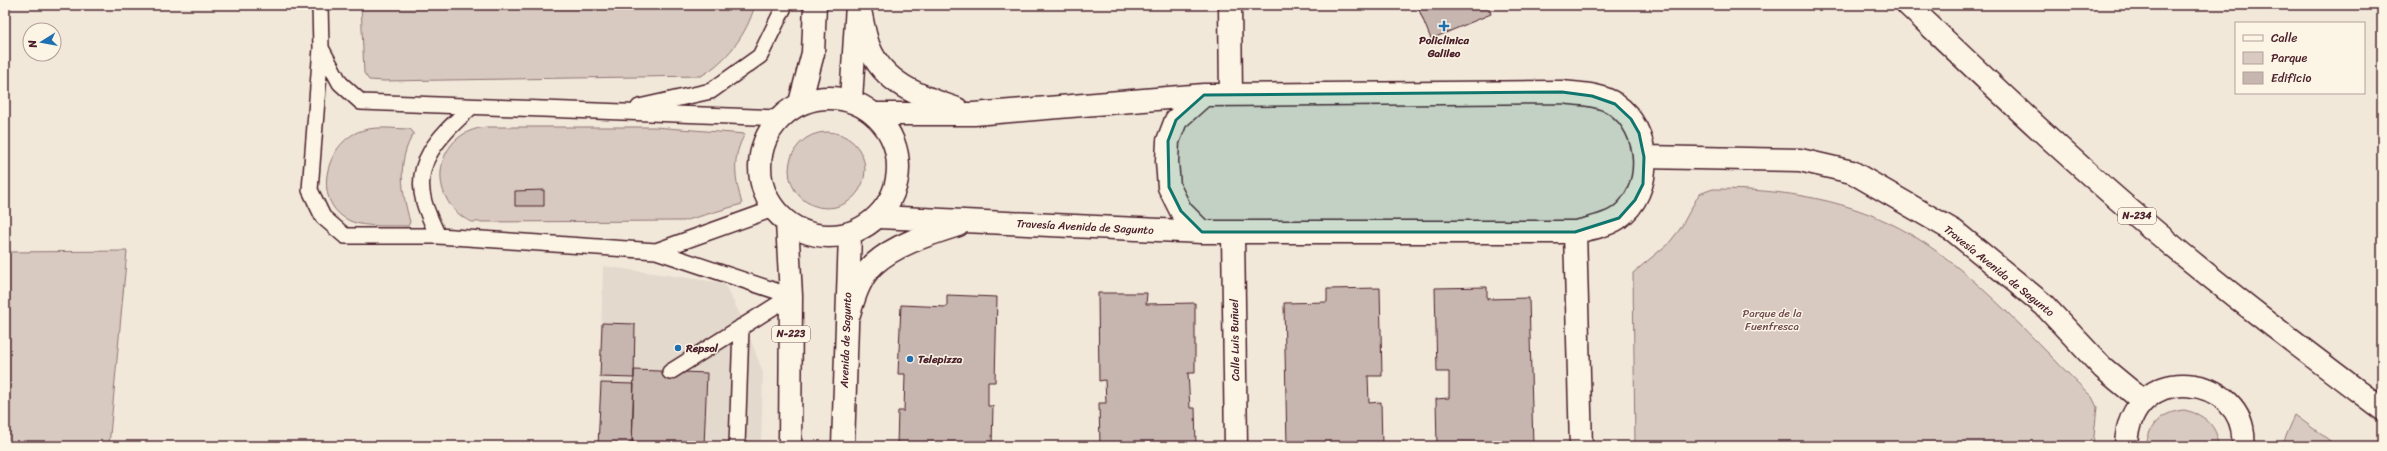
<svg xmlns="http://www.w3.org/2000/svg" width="2387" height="451" font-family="Sriracha,sans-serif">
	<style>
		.built { fill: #e4d9cd }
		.green { fill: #d8cac0; stroke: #917476 }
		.building { fill: #c7b6af; stroke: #4a1f2b }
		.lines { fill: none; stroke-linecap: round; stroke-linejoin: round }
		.lane-casing { stroke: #4a1f2b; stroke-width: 18 }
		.street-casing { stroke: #4a1f2b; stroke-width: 25 }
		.highway-casing { stroke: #4a1f2b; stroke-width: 25 }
		.lane { stroke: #fcf5e5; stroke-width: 15 }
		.street { stroke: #fcf5e5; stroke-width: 22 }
		.highway { stroke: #fcf5e5; stroke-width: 22 }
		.marked { fill: #0f766e; fill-opacity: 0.2; stroke: #0f766e; stroke-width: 3; stroke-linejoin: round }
		.poi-dot { fill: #1f6fb2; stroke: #fcf5e5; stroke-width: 1.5 }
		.labels { text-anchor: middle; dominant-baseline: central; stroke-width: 3; stroke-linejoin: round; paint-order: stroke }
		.shield { fill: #fcf5e5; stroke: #7f5f63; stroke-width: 1 }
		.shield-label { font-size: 10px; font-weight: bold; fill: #4a1f2b }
		.poi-label { font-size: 11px; font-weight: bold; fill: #4a1f2b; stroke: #fcf5e5; text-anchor: start }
		.street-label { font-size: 11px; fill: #4a1f2b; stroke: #fcf5e5 }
		.park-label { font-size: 11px; fill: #6e4a50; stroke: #fcf5e5 }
	</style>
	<rect width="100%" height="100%" fill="#f1e8da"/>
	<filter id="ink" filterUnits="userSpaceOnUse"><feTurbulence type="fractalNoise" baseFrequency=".025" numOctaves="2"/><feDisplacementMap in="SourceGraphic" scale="8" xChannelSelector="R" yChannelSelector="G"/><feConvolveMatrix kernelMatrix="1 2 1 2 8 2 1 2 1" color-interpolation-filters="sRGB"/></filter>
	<g filter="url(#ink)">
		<!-- built -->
		<path class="built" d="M603,266L724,283L745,324L763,373L761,446H598Z"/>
		<!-- green -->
		<path class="green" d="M361,5H755C747,34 727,61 701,76L384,81L369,80L364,73Z
			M487,127H654L745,134C731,158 735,178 742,204L684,221L471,222C424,199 434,131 487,127Z
			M410,129L414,133C396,161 402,192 410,222L408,226C390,225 366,228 350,221C308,201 328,138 364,130C378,126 396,129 410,129Z
			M789 170a38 38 0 1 1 76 0a38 38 0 1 1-76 0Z
			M1713,189C1782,189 1852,199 1912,235C1977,274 2037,344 2092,397L2097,407L2093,446H1635L1633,273L1669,243L1680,229L1699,194Z
			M127,251L109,446H5V252Z
			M2184,410C2204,414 2217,425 2219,446H2146C2149,424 2162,412 2184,410Z
			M2295,415L2337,446H2282Z"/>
		<!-- building -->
		<path class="building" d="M1417,5H1488L1491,14L1431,39Z
			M544,190V206H515V191Z
			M1487,287V299L1529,298L1533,446H1437L1436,399L1449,398V372H1437L1435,288Z
			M1380,288L1382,376H1368L1369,403L1381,402L1382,446H1287L1284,303L1327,302V289Z
			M1098,293H1147L1146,304L1195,303V373H1188L1190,408H1195L1196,446H1100L1099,403H1106L1105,380L1099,381Z
			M947,295L997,297L995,382H988V406H993L992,446H897L898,411H904L905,374H898L901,305L947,307Z
			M602,323L635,324L634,378L600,377Z
			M634,370L707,373L704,446H632Z
			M601,383L634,384L632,446H598Z"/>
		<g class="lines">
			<defs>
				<path id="lane" d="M320,5L321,48L310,190L323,217L345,236H438L656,251L773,209
					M321,48L340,83L361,102L779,118
					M639,107L711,91L760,56L785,5
					M438,236C433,225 427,213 424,202C412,159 444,133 471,107
					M656,251L791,296
					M670,372L791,296
					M737,446L741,327"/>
				<path id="street" d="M859,5C862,19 864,34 869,47C884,85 923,97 957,109
					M1230,5L1231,95
					M1562,92C1579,94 1601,94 1615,104C1652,129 1655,192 1618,218C1606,226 1589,229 1575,232H1202L1181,211L1169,187L1167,161L1168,141L1176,120L1204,95Z
					M876,114H974L1204,95
					M1644,157L1800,160L1852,172L1954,231L2044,305L2103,368L2143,401
					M879,217L1202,232
					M1575,232L1581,446
					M1233,234L1236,446
					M849,314C854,297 860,277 874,264C896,244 930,234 958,225
					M2126,446C2129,357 2250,373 2243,446"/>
				<path id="highway" d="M1908,5C1991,84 2074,164 2162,237C2233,297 2308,353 2382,409
					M760 167a69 69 0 1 1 138 0a69 69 0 1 1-138 0Z
					M851,100L857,5
					M800,103L813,53L815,5
					M787,222L791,296L790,446
					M843,446L850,234"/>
			</defs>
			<!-- lane casing -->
			<use href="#lane" class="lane-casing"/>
			<!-- street casing -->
			<use href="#street" class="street-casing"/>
			<!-- highway casing -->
			<use href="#highway" class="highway-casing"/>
			<!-- lane -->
			<use href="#lane" class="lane"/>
			<!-- street -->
			<use href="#street" class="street"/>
			<!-- highway -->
			<use href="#highway" class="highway"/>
		</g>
	</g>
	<!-- marked area -->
	<path class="marked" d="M1562,92L1592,96L1615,104L1631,119L1639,133L1644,157L1643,184L1635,200L1619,218L1575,232H1202L1181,211L1169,187L1168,141L1176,120L1204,95Z"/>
	<!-- markers -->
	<g class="poi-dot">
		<path d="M1442 20h4v4h4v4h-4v4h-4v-4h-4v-4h4z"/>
		<circle cx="678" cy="348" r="4"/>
		<circle cx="910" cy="359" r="4"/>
	</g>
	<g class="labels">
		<!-- shield labels -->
		<g class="shield">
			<rect x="2118" y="208" width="38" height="16" rx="3"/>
			<rect x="772" y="326" width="38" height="16" rx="3"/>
		</g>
		<g class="shield-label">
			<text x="2137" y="216">N-234</text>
			<text x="791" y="334">N-223</text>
		</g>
		<!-- poi labels -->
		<g class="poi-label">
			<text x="1444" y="40" text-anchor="middle">Policlinica<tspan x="1444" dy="13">Galileo</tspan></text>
			<text x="686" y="348">Repsol</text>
			<text x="918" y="359">Telepizza</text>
		</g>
		<!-- street labels -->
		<g class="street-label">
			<text transform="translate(1085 227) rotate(3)">Travesía Avenida de Sagunto</text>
			<text transform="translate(1999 271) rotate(39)">Travesía Avenida de Sagunto</text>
			<text transform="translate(846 340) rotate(-88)">Avenida de Sagunto</text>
			<text transform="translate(1235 340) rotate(-91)">Calle Luis Buñuel</text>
		</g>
		<!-- park labels -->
		<g class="park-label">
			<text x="1772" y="313">Parque de la<tspan x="1772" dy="13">Fuenfresca</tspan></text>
		</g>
	</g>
	<!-- margin -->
	<rect width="2387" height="451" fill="none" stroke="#fcf5e5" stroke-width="20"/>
	<rect x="10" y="10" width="2367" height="431" fill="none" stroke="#4a1f2b" stroke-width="1.5" filter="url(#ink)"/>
	<!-- legend -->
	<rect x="2235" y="22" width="130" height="72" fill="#fcf5e5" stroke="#b59f9b"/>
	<rect x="2243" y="35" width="20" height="6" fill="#fcf5e5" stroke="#b59f9b"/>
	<text x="2271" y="42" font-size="12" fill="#4a1f2b">Calle</text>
	<rect x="2243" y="52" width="20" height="12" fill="#d8cac0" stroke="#b59f9b"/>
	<text x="2271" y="62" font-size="12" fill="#4a1f2b">Parque</text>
	<rect x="2243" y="72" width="20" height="12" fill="#c7b6af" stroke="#b59f9b"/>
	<text x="2271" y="82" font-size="12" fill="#4a1f2b">Edificio</text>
	<!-- north arrow -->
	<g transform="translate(42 42) rotate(259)"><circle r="19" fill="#fcf5e5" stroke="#b59f9b"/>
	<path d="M0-3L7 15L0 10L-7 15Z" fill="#1f6fb2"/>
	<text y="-6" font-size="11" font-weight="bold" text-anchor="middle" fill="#4a1f2b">N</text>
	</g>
</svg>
